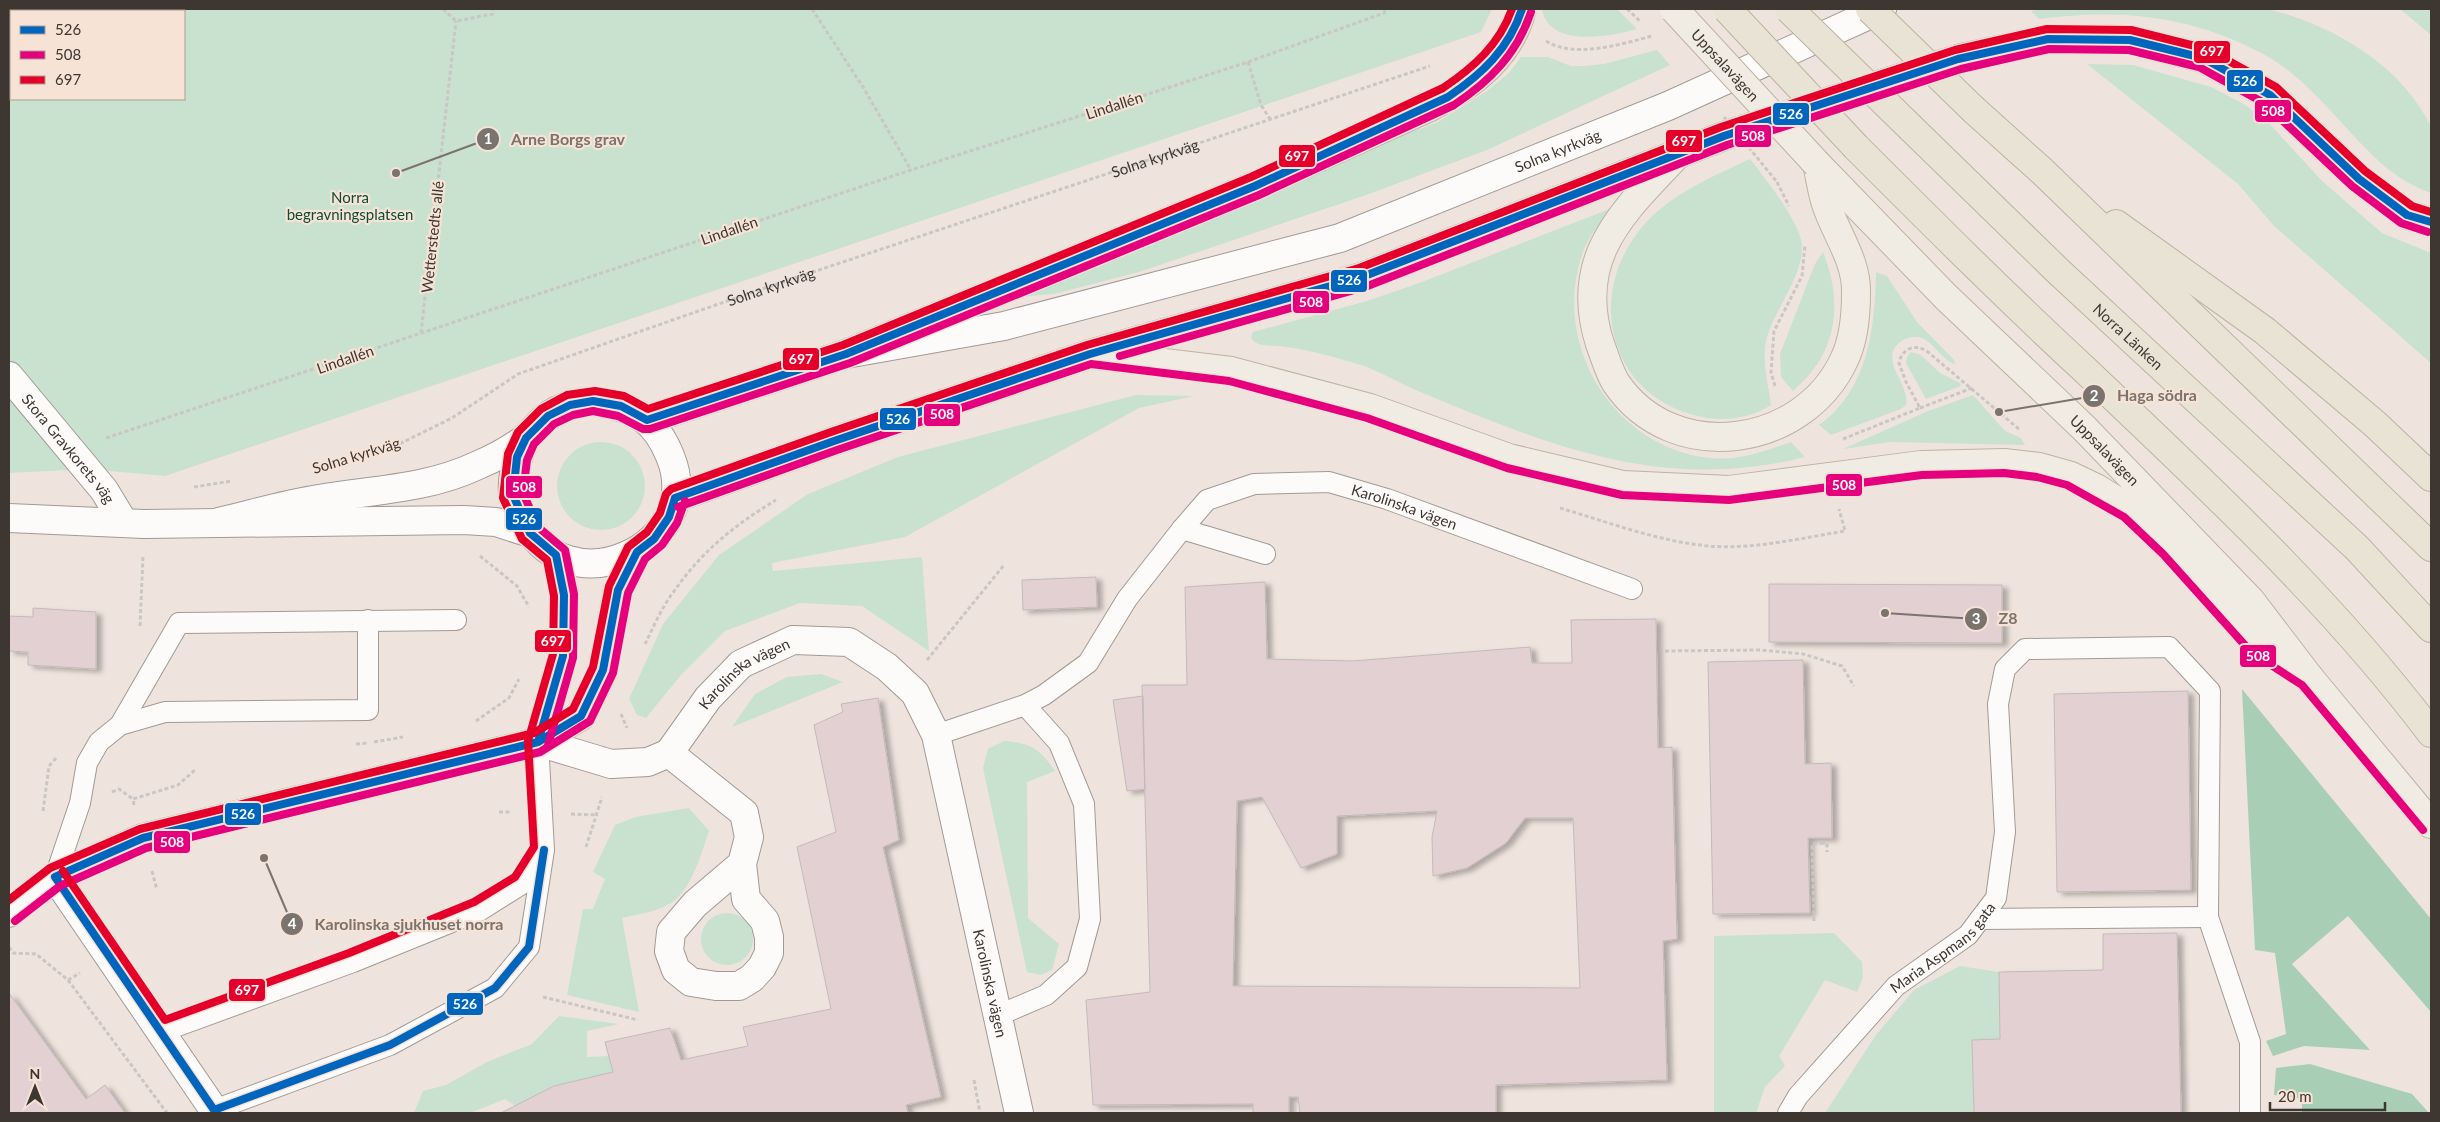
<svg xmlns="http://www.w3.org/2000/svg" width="2440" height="1122" font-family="Lato,sans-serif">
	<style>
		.green { fill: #c9e1cf; fill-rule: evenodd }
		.forest { fill: #a9ceb6 }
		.building { fill: #e3d0d3; stroke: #c3bab9; fill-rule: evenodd; filter: url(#shadow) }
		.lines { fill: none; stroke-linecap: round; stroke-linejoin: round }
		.service-casing { stroke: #a19a94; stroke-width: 22 }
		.minor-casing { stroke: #a19a94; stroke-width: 30 }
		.tertiary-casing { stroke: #a19a94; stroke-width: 30 }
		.primary-casing { stroke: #bcb3a0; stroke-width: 30 }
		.motorway-casing { stroke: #bcb3a0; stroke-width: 30 }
		.path { stroke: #cac6c4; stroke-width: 3; stroke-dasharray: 4 2.5; stroke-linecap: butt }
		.service { stroke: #fdfbfa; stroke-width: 20 }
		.minor { stroke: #fdfbfa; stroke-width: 28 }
		.tertiary { stroke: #fdfbfa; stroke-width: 28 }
		.primary { stroke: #f1ece3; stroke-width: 28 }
		.motorway { stroke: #e8e3d4; stroke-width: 28 }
		.primary-bridge-casing { stroke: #bcb3a0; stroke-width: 30; stroke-linecap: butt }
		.motorway-bridge-casing { stroke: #bcb3a0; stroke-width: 30; stroke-linecap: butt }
		.path-bridge { stroke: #cac6c4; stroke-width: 3; stroke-dasharray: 4 2.5; stroke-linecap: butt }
		.primary-bridge { stroke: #f1ece3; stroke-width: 28 }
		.motorway-bridge { stroke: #e8e3d4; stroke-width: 28 }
		.bus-1-casing { stroke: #f6e3d6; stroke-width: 11 }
		.bus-2-casing { stroke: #f6e3d6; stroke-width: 11 }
		.bus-3-casing { stroke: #f6e3d6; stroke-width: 11 }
		.bus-1 { stroke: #0065bd; stroke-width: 8 }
		.bus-2 { stroke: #e5007d; stroke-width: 8 }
		.bus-3 { stroke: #e4002b; stroke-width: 8 }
		.labels { text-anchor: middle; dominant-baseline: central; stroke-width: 4.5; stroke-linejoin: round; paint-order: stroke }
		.street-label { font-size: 15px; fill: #3d3631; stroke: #f6e3d6 }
		.park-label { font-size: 15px; fill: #0d4c33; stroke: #f6e3d6 }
		.leader { fill: none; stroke: #7b736d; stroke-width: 2 }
		.callout-dot { fill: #7b736d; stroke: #f6e3d6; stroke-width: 2 }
		.mark-label { font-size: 15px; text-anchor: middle; font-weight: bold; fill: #fff }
		.callout-label { font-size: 16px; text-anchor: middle; font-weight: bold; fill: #7b736d; stroke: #f6e3d6; stroke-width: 4.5; stroke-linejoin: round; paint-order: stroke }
		.line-badge { stroke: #f6e3d6; stroke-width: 2 }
		.badge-label { font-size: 14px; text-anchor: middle; font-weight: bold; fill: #fff }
	</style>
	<defs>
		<filter id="shadow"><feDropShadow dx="5.5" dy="3" stdDeviation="2.5" flood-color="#0004"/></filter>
	</defs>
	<rect width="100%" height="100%" fill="#efe4dd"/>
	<!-- green -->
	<path class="green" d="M9,9H1492L1481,32L165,476L88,469L9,473ZM11,11H184V99H11Z
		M1542,9H1617L1637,29C1610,37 1548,48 1542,9Z
		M2045,9H2268C2332,25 2402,65 2431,127V193C2386,178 2359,140 2327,107C2311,90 2291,70 2270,58C2197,16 2121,8 2039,19L2031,11Z
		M2400,9H2431V35Z
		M1657,50L1670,65L1487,150L1369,194L1139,272L1054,294L1011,298L1064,281L1120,258L1370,148L1438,122L1487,91L1509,73L1521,57H1548L1571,66H1585L1604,64Z
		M2087,64L2133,65L2211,87L2242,103L2266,120L2322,181L2382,233L2431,253V363L2274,226L2238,184Z
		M1750,159C1765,178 1796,217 1801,240C1808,270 1775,308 1767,337C1761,358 1768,383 1771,405C1752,418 1724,422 1702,417C1609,398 1584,296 1642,227C1670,194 1712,177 1750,159Z
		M1612,208C1601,222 1589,235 1583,252C1550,343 1613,448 1710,458C1739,461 1764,451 1791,442L1805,457C1663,493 1547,445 1418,391C1401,384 1384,374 1367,367C1343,359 1303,348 1278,346C1269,345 1256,347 1251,338L1253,332L1367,301L1422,282Z
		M1823,252C1844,304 1837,354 1793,391L1781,377L1780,354L1815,264Z
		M1876,272L1887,276L1917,322L1954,360L1955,364C1944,362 1934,343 1922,338C1916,336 1908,337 1903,340C1875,358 1911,384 1906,405L1901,409L1831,435L1819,425C1868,390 1875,328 1876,272Z
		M1911,352L1921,355L1940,373L1960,383L1961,386L1926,399L1906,363L1907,357Z
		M1136,395L1194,396L1139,408L905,537L772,563L773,571L922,557L929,651L862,606L800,603L725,631L681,675L646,718L637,715L629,699L663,624L719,555L808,494L898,457Z
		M1973,395L2005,431L2021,438L2025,445L1890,442L1843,449L1928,411Z
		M557 486a44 44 0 1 1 88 0a44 44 0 1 1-88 0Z
		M821,674L843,682L732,727L755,694L787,677Z
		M1004,741C1031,743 1040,749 1055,771L1027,782L1028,918L1059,944L1052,970L1041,975L1027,972L983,768L988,749Z
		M689,808L709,831C701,854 692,889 671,903C657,912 638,914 622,918L639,1012L567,995L583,909H593L605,879L593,872L615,825L635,817Z
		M701 939a26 26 0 1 1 52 0a26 26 0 1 1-52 0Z
		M1834,933L1862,962L1863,977L1857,992L1825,980L1779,1056L1785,1066L1765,1087L1756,1113H1714V936Z
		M1960,966L1999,972L2000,1039L1972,1040L1974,1113H1825L1876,1035L1914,990Z
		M559,1016L619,1024L587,1031V1057L609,1056L613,1072L554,1086L515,1106L505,1099L470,1113H414L423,1091L446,1085L487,1062L532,1044Z"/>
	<!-- forest -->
	<path class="forest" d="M2242,689L2431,919V1012L2348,916L2292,964L2370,1050L2304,1046L2273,1056L2266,1041L2286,1034L2275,953L2255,950Z
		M2310,1064L2412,1094L2429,1113H2302V1099L2274,1095L2276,1068Z"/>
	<!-- building -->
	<path class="building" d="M1096,577L1097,607L1023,610L1022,580Z
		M1265,582L1267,659L1353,661L1530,647L1532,663H1572L1571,620L1656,619L1658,748L1672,747L1677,939L1663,941L1667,1080L1496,1085V1113H1300L1298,1097H1289V1113H1253V1104L1093,1105L1086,1000L1150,992L1142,685H1187L1185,587ZM1262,797L1301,868L1337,854V816L1437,811L1432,837L1433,876L1467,868L1506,843L1525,818H1573L1580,988L1233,986L1237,801Z
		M1769,584L2002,585V643L1769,642Z
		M33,608L96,612V669L28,665V652L9,651V616L33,617Z
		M1803,660L1805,764L1831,763L1832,838H1808L1810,913L1713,914L1708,662Z
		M2188,691L2191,890L2057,892L2054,694Z
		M1143,696L1145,789L1127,791L1113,700Z
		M878,698L899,840L883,847L941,1097L906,1105L908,1113H501L554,1086L613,1072L605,1042L670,1028L681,1060L748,1046L743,1027L831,1009L797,847L836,832L814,725L843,712L841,704Z
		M2177,933L2181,1113H1974L1972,1040L2000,1039L1999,972L2103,970V934Z
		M9,993L86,1099L105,1085L125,1113H9Z"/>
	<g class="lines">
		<defs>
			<g id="service">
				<path d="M1182,529L1265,554"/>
				<path d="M120,725L179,623L456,620"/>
				<path id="s2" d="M936,735L1025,705L1044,695L1088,663L1127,599L1182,529L1207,500L1254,484L1329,482L1387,499L1632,589"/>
				<path d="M55,877L80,803L87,763L99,742L120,725L165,712L368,710V620"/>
				<path d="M1980,919L2208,917"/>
				<path d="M997,1016L1046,995L1077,967L1090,919L1084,804L1059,743L1025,705"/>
				<path d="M161,1032L353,962L479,911L522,884L541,855"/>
				<path d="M214,1110L390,1045L495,988L529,947L544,850L538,742"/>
				<path id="s3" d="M1788,1113L1798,1096L1896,986L1968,935L1996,898L2005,832L1998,704L2005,669L2025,649L2169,647L2210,691L2208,917L2250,1042V1113"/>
			</g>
			<g id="minor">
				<path id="s4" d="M9,376L104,490L124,523"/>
				<path id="s5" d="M538,742L611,764L648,762L669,753L708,698L741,664L793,640L849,642L887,667L915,693L936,735L1019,1113"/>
				<path d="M538,742L563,656L564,595L556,555"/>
				<path d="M669,753L744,813L749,837L742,864L695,904L671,932L669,951L676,970L691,982L716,986H739L752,978L762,967L769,953V937L765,921L746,899L742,864"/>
				<path d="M55,877L216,1113"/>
				<path d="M9,913L55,877L143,838L538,742L581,716L603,670L618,590L637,552"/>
			</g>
			<g id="tertiary">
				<path id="s6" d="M647,420L846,354L1004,326L1340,238L1668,106L1882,9"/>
				<path d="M675,498L834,441L1090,354L1362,277L1724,136L1958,59L2048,39L2130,40L2203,58L2270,95L2359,179L2407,215L2431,222"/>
				<path d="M9,518L144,524L464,520L496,522L530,533"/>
				<path d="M219,522C250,515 281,505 313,500C367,490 425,490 476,466C493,459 508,451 523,440C532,433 538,423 547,417C560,407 583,400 598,402C636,408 656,421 670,456C708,547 563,611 523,517C520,510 514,502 513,494C511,475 518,455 526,438"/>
			</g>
			<g id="primary">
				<path d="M1675,157C1649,185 1619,213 1603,248C1589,279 1590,313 1600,344C1605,357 1609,372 1616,383C1673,467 1803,448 1844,360C1854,340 1856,315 1856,293C1857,261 1836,234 1826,204C1822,192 1820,177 1817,164"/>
				<path id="s7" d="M1817,164L1946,297L2084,428L2251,601L2309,677L2431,824"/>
				<path d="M1090,354L1231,371L1370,408L1509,458L1623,485L1729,490L1921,465L2004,463L2039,467L2071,476L2096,488L2130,509L2170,547L2258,645L2309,677"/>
			</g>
			<g id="motorway">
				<path d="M1974,110L2042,171L2431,547"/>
				<path id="s8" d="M1911,128L2059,272L2357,548L2431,628"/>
				<path d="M1856,147C1931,222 2006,297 2084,369C2206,485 2329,598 2431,733"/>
				<path d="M2116,224L2265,331L2375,424L2431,477"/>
				<path d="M846,354L1255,186L1430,107"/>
			</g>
		</defs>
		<!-- service casing -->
		<use href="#service" class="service-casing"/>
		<!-- minor casing -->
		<use href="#minor" class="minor-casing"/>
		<!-- tertiary casing -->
		<use href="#tertiary" class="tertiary-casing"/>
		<!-- primary casing -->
		<use href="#primary" class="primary-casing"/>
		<!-- motorway casing -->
		<use href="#motorway" class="motorway-casing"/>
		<!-- path -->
		<g class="path">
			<path d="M443,9L456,21L493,14V9"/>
			<path d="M812,9L863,87L911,170"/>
			<path d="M1627,9L1640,21"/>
			<path d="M36,11L39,9"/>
			<path d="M9,36L11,34"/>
			<path d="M1546,41C1574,59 1622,44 1652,36"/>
			<path d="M1248,62L1261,105L1270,119"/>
			<path d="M1777,182L1789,206"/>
			<path d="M421,333L456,21"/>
			<path d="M1775,386L1771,372L1774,331L1802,276L1805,245"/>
			<path d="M1920,408L1972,388"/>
			<path d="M106,438L911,170L1248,62L1384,13L1386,9"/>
			<path d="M1843,439L1920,408L1906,382L1899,363C1902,348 1916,343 1928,352L2020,430"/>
			<path id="s1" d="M363,456L389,449L452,418L518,374L753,292L1430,66"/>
			<path d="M194,487L232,481"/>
			<path d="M1560,508C1608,522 1657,541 1708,546C1751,550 1802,538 1845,531L1839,509"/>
			<path d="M480,556L517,586L529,607"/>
			<path d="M140,626L143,557"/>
			<path d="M645,644C653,628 661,609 672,594C701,552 733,526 776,500"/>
			<path d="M1665,651L1761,650L1803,654L1842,666L1854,686"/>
			<path d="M927,660L1004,565"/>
			<path d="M621,714L627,728"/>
			<path d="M476,721L509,698L519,679"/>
			<path d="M374,742L403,737"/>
			<path d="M356,744L368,743"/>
			<path d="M112,792L119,789L133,799"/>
			<path d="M134,805L133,799L178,785L196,769"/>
			<path d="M43,811L49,766L56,758"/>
			<path d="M499,812H512"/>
			<path d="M571,814L598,815"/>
			<path d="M1821,843H1827V852"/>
			<path d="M586,847L602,797"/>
			<path d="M152,871L157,890"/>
			<path d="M1814,921L1812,844L1821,843L1820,838"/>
			<path d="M9,947L13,953L36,954L68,980L167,1113"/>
			<path d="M68,980L80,973"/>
			<path d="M543,997L638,1020"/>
			<path d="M974,1080L980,1113"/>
		</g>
		<!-- service -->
		<use href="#service" class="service"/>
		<!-- minor -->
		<use href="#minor" class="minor"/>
		<!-- tertiary -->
		<use href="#tertiary" class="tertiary"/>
		<!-- primary -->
		<use href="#primary" class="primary"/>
		<!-- motorway -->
		<use href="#motorway" class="motorway"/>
		<defs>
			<g id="primary-bridge">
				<path id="s9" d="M1674,9L1817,164"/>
			</g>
			<path id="motorway-bridge" d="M1727,9L1856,147
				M1789,9L1911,128
				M1870,9L1974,110
				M1430,107C1472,85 1510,57 1522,9"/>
		</defs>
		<!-- primary-bridge casing -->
		<use href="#primary-bridge" class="primary-bridge-casing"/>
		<!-- motorway-bridge casing -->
		<use href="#motorway-bridge" class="motorway-bridge-casing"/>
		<!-- path-bridge -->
		<path class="path-bridge" d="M1724,117L1777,182"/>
		<!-- primary-bridge -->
		<use href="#primary-bridge" class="primary-bridge"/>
		<!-- motorway-bridge -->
		<use href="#motorway-bridge" class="motorway-bridge"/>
		<defs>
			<path id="bus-1" d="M675,498L834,441L1090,354L1362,277L1724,136L1958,59L2048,39L2130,40L2203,58L2270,95L2359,179L2407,215L2431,222
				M538,742L563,656L564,595L556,555L530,533L513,495L517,457L526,438L548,416L570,405L593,401L621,406L647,420L846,354L1255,186L1448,97C1482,74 1509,49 1522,9
				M55,877L143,838L538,742L581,716L603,670L618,590L637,552L654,539L669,517L675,498
				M55,877L214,1110L390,1045L495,988L529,947L544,850"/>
			<path id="bus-2" d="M1120,356L1365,287L1727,145L1961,69L2049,49L2129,50L2199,67L2264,103L2352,186L2401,223L2428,232
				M678,507L837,450L1091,364L1229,381L1367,418L1507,468L1622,495L1729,500L1922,475L2004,473L2037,477L2067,485L2124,517L2163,554L2251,652L2302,685L2423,830
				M548,745L573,658L574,594L565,550L538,527L523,493L527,460L534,444L554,424L573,415L593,411L618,416L643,429H650L850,363L1259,195L1454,105C1490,81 1517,54 1531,12
				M15,921L60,886L146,848L540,752L590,721L613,673L628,593L645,559L662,545L677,523L685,501"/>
			<path id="bus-3" d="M63,871L165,1020L349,953L474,902L515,877L534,847L528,741L553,654L554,596L547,560L522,539L503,498L508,454L518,432L541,409L567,395L595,391L624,396L648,409L843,345L1251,177L1443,88C1474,67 1499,45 1512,9
				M9,900L50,868L140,829L534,733L573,709L593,667L609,586L628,547L647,532L660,513L666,494L671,489L831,432L1087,345L1359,268L1721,127L1955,50L2047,29L2131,30L2207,49L2276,87L2365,171L2412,206L2431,212"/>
		</defs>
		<!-- bus-1 casing -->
		<use href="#bus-1" class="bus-1-casing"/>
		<!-- bus-2 casing -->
		<use href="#bus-2" class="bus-2-casing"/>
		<!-- bus-3 casing -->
		<use href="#bus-3" class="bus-3-casing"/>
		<!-- bus-1 -->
		<use href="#bus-1" class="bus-1"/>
		<!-- bus-2 -->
		<use href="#bus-2" class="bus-2"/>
		<!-- bus-3 -->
		<use href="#bus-3" class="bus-3"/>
	</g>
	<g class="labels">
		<!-- street labels -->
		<g class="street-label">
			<text stroke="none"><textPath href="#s9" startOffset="76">Uppsalavägen</textPath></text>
			<text transform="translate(1114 105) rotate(-18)">Lindallén</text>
			<text stroke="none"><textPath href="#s6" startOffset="952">Solna kyrkväg</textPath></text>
			<text stroke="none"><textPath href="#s1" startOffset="849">Solna kyrkväg</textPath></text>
			<text transform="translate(729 230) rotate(-19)">Lindallén</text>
			<text transform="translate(432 237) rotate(-84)">Wetterstedts allé</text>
			<text stroke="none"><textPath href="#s1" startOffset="444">Solna kyrkväg</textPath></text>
			<text stroke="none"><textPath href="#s8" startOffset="301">Norra Länken</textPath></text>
			<text transform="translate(345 359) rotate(-19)">Lindallén</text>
			<text stroke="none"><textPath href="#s4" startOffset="94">Stora Gravkorets väg</textPath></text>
			<text stroke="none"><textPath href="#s7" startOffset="406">Uppsalavägen</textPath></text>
			<text transform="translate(356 455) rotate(-17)">Solna kyrkväg</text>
			<text stroke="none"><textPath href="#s2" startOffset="576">Karolinska vägen</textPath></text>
			<text stroke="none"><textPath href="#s5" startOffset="248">Karolinska vägen</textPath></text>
			<text stroke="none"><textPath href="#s3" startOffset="228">Maria Aspmans gata</textPath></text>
			<text stroke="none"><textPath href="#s5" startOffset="749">Karolinska vägen</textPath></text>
		</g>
		<!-- park labels -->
		<g class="park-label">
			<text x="350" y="197">Norra<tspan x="350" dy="17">begravningsplatsen</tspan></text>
		</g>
	</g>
	<!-- callouts -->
	<path class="leader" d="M396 173L488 139M1999 412L2094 396M1885 613L1976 619M264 858L292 924"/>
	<g class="callout-dot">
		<circle cx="396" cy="173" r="5"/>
		<circle cx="1999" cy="412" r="5"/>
		<circle cx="1885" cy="613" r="5"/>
		<circle cx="264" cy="858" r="5"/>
		<circle cx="488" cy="139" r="12"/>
		<circle cx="2094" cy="396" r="12"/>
		<circle cx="1976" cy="619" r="12"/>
		<circle cx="292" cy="924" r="12"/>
	</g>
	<g class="mark-label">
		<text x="488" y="144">1</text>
		<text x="2094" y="401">2</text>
		<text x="1976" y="624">3</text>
		<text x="292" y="929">4</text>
	</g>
	<g class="callout-label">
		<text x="568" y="145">Arne Borgs grav</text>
		<text x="2157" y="401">Haga södra</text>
		<text x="2008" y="624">Z8</text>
		<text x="409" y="930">Karolinska sjukhuset norra</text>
	</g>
	<g class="line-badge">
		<rect x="2193" y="40" width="38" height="24" rx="5" fill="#e4002b"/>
		<rect x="2226" y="69" width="38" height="24" rx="5" fill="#0065bd"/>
		<rect x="2254" y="99" width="38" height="24" rx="5" fill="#e5007d"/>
		<rect x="1772" y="102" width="38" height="24" rx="5" fill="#0065bd"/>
		<rect x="1734" y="124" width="38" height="24" rx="5" fill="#e5007d"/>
		<rect x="1665" y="129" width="38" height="24" rx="5" fill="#e4002b"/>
		<rect x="1278" y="144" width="38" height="24" rx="5" fill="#e4002b"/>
		<rect x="1330" y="269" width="38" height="24" rx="5" fill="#0065bd"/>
		<rect x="1292" y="290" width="38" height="24" rx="5" fill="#e5007d"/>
		<rect x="782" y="347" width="38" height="24" rx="5" fill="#e4002b"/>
		<rect x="923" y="403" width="38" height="24" rx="5" fill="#e5007d"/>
		<rect x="879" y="407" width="38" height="24" rx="5" fill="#0065bd"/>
		<rect x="1825" y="473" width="38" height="24" rx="5" fill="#e5007d"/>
		<rect x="505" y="475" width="38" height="24" rx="5" fill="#e5007d"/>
		<rect x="505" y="507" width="38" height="24" rx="5" fill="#0065bd"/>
		<rect x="534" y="629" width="38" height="24" rx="5" fill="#e4002b"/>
		<rect x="2239" y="644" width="38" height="24" rx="5" fill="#e5007d"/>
		<rect x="224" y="802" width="38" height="24" rx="5" fill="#0065bd"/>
		<rect x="153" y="830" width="38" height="24" rx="5" fill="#e5007d"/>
		<rect x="228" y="978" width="38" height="24" rx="5" fill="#e4002b"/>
		<rect x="446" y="992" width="38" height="24" rx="5" fill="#0065bd"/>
	</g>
	<g class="badge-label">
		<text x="2212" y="56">697</text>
		<text x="2245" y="86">526</text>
		<text x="2273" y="116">508</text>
		<text x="1791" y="119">526</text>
		<text x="1753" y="141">508</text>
		<text x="1684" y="146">697</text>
		<text x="1297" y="161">697</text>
		<text x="1349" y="285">526</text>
		<text x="1311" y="307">508</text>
		<text x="801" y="364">697</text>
		<text x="942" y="419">508</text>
		<text x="898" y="424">526</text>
		<text x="1844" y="490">508</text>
		<text x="524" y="492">508</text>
		<text x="524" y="524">526</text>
		<text x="553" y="646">697</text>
		<text x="2258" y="661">508</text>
		<text x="243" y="819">526</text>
		<text x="172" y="847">508</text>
		<text x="247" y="995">697</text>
		<text x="465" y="1009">526</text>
	</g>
	<!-- border -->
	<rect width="2440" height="1122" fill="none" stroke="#3d3631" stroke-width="20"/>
	<!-- legend -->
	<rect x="10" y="10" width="175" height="90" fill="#f6e3d6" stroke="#ac9e94"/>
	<rect x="20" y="26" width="25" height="8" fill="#0065bd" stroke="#ac9e94"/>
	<text x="55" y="35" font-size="15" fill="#3d3631">526</text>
	<rect x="20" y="51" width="25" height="8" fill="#e5007d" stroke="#ac9e94"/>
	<text x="55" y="60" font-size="15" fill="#3d3631">508</text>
	<rect x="20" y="76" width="25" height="8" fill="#e4002b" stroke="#ac9e94"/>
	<text x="55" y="85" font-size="15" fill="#3d3631">697</text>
	<!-- north arrow -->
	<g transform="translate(35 1087)" stroke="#f6e3d6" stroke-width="4" paint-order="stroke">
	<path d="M0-4L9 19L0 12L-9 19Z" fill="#3d3631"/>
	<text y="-8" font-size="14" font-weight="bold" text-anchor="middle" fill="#3d3631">N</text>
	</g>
	<!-- scale -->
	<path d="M2270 1102v8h115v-8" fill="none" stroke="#3d3631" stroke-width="2.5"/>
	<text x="2278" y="1102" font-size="15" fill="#3d3631" stroke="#f6e3d6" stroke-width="4" paint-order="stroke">20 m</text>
</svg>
